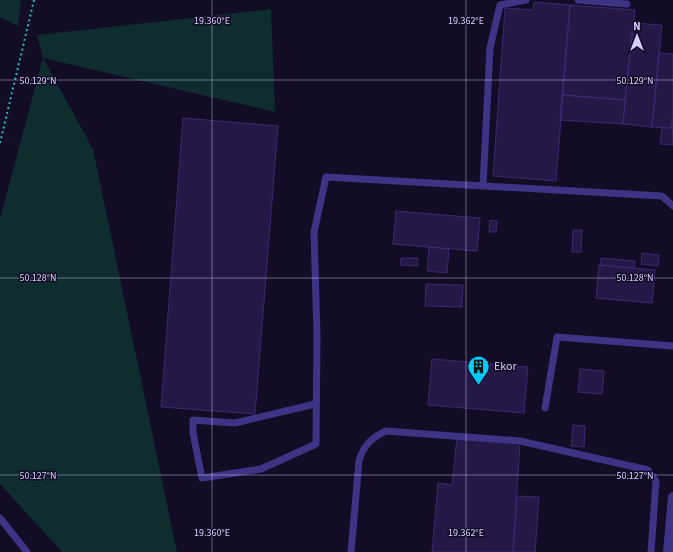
<svg xmlns="http://www.w3.org/2000/svg" width="673" height="552" font-family="'Source Sans 3',sans-serif">
	<style>
		.green { fill: #0f2d2e }
		.building { fill: #251746; stroke: #3d2774 }
		.lines { fill: none; stroke-linecap: round; stroke-linejoin: round }
		.path { stroke: #25b9bd; stroke-width: 2; stroke-dasharray: 2 3; stroke-linecap: butt }
		.service { stroke: #3e3486; stroke-width: 7 }
		.minor { stroke: #3e3486; stroke-width: 10 }
		.ticks { fill: none; stroke: #d9cfff; stroke-width: 1; stroke-opacity: 0.45 }
		.labels { text-anchor: middle; dominant-baseline: central; stroke-width: 3; stroke-linejoin: round; paint-order: stroke }
		.poi-label { font-size: 12px; fill: #d9cfff; stroke: #120c24; text-anchor: start }
		.ticks-label { font-size: 10px; text-anchor: middle; fill: #d9cfff; stroke: #120c24; stroke-width: 3; stroke-linejoin: round; paint-order: stroke }
	</style>
	<rect width="100%" height="100%" fill="#120c24"/>
	<!-- green -->
	<path class="green" d="M0,0H21L18,26L0,17Z
		M271,9L275,112L43,58L93,149L177,552H62L0,484V219L43,58L37,35Z"/>
	<!-- building -->
	<path class="building" d="M534,2L570,5L556,181L493,176L505,8L533,10Z
		M570,5L635,10L625,100L562,95Z
		M633,23L662,25L652,127L623,124Z
		M659,53L673,54V119L671,128L652,127Z
		M562,95L625,100L623,124L560,120Z
		M183,118L278,126L255,414L161,407Z
		M672,119L673,145L660,144L662,128H671Z
		M396,211L480,218L477,251L393,244Z
		M490,220L497,221L496,232H489Z
		M573,230H582L581,252H572Z
		M429,247L449,249L447,273L427,271Z
		M642,253L659,255L658,266L641,264Z
		M401,258H418L417,266L400,265Z
		M601,258L635,261L634,268L600,265Z
		M599,265L655,270L652,303L596,298Z
		M426,284L463,285L462,307L425,306Z
		M432,359L528,367L524,413L428,405Z
		M580,369L604,371L602,394L578,392Z
		M573,425L585,426L584,447L571,446Z
		M457,437L520,443L513,552H432L438,483L452,485Z
		M517,496L539,497L535,552H513Z"/>
	<g class="lines">
		<!-- path -->
		<path class="path" d="M0,143L34,0"/>
		<!-- service -->
		<path class="service" d="M578,0L627,4
			M483,186L490,48L500,5L526,0
			M315,404L235,423L193,420V433L202,478L261,469L316,444L317,335L314,232L326,177L662,196L673,206
			M545,408L557,337L673,346
			M0,518L27,552
			M351,552L359,461C363,446 371,438 386,431L520,441L648,470L656,481L651,552"/>
		<!-- minor -->
		<path class="minor" d="M668,552L673,497"/>
	</g>
	<!-- ticks -->
	<path class="ticks" d="M212,0V552M466,0V552M0,80H673M0,278H673M0,475H673"/>
	<!-- icons -->
	<defs>
		<symbol id="building-pin" viewBox="-11 -11 22 30"><path d="M0 17L-7.5 6A9.5 9.5 0 1 1 7.5 6Z" fill="#00cbfa" stroke="#120c24"/><path d="M-4-6H4V6H1V3H-1V6H-4ZM-2.5-4.3h1.7v1.8h-1.7ZM.8-4.3h1.7v1.8H.8ZM-2.5-1h1.7V.8h-1.7ZM.8-1h1.7V.8H.8Z" fill="#111"/></symbol>
	</defs>
	<g fill-rule="evenodd">
		<use href="#building-pin" x="466" y="354" width="25" height="34"/>
	</g>
	<g class="labels">
		<!-- poi labels -->
		<g class="poi-label">
			<text x="494" y="366">Ekor</text>
		</g>
	</g>
	<g class="ticks-label">
		<text x="212" y="24">19.360°E</text>
		<text x="466" y="24">19.362°E</text>
		<text x="38" y="84">50.129°N</text>
		<text x="635" y="84">50.129°N</text>
		<text x="38" y="281">50.128°N</text>
		<text x="635" y="281">50.128°N</text>
		<text x="38" y="479">50.127°N</text>
		<text x="635" y="479">50.127°N</text>
		<text x="212" y="536">19.360°E</text>
		<text x="466" y="536">19.362°E</text>
	</g>
	<!-- north arrow -->
	<g transform="translate(637 36)" stroke="#120c24" stroke-width="3" paint-order="stroke">
	<path d="M0-3L7 15L0 10L-7 15Z" fill="#d9cfff"/>
	<text y="-6" font-size="11" font-weight="bold" text-anchor="middle" fill="#d9cfff">N</text>
	</g>
</svg>
